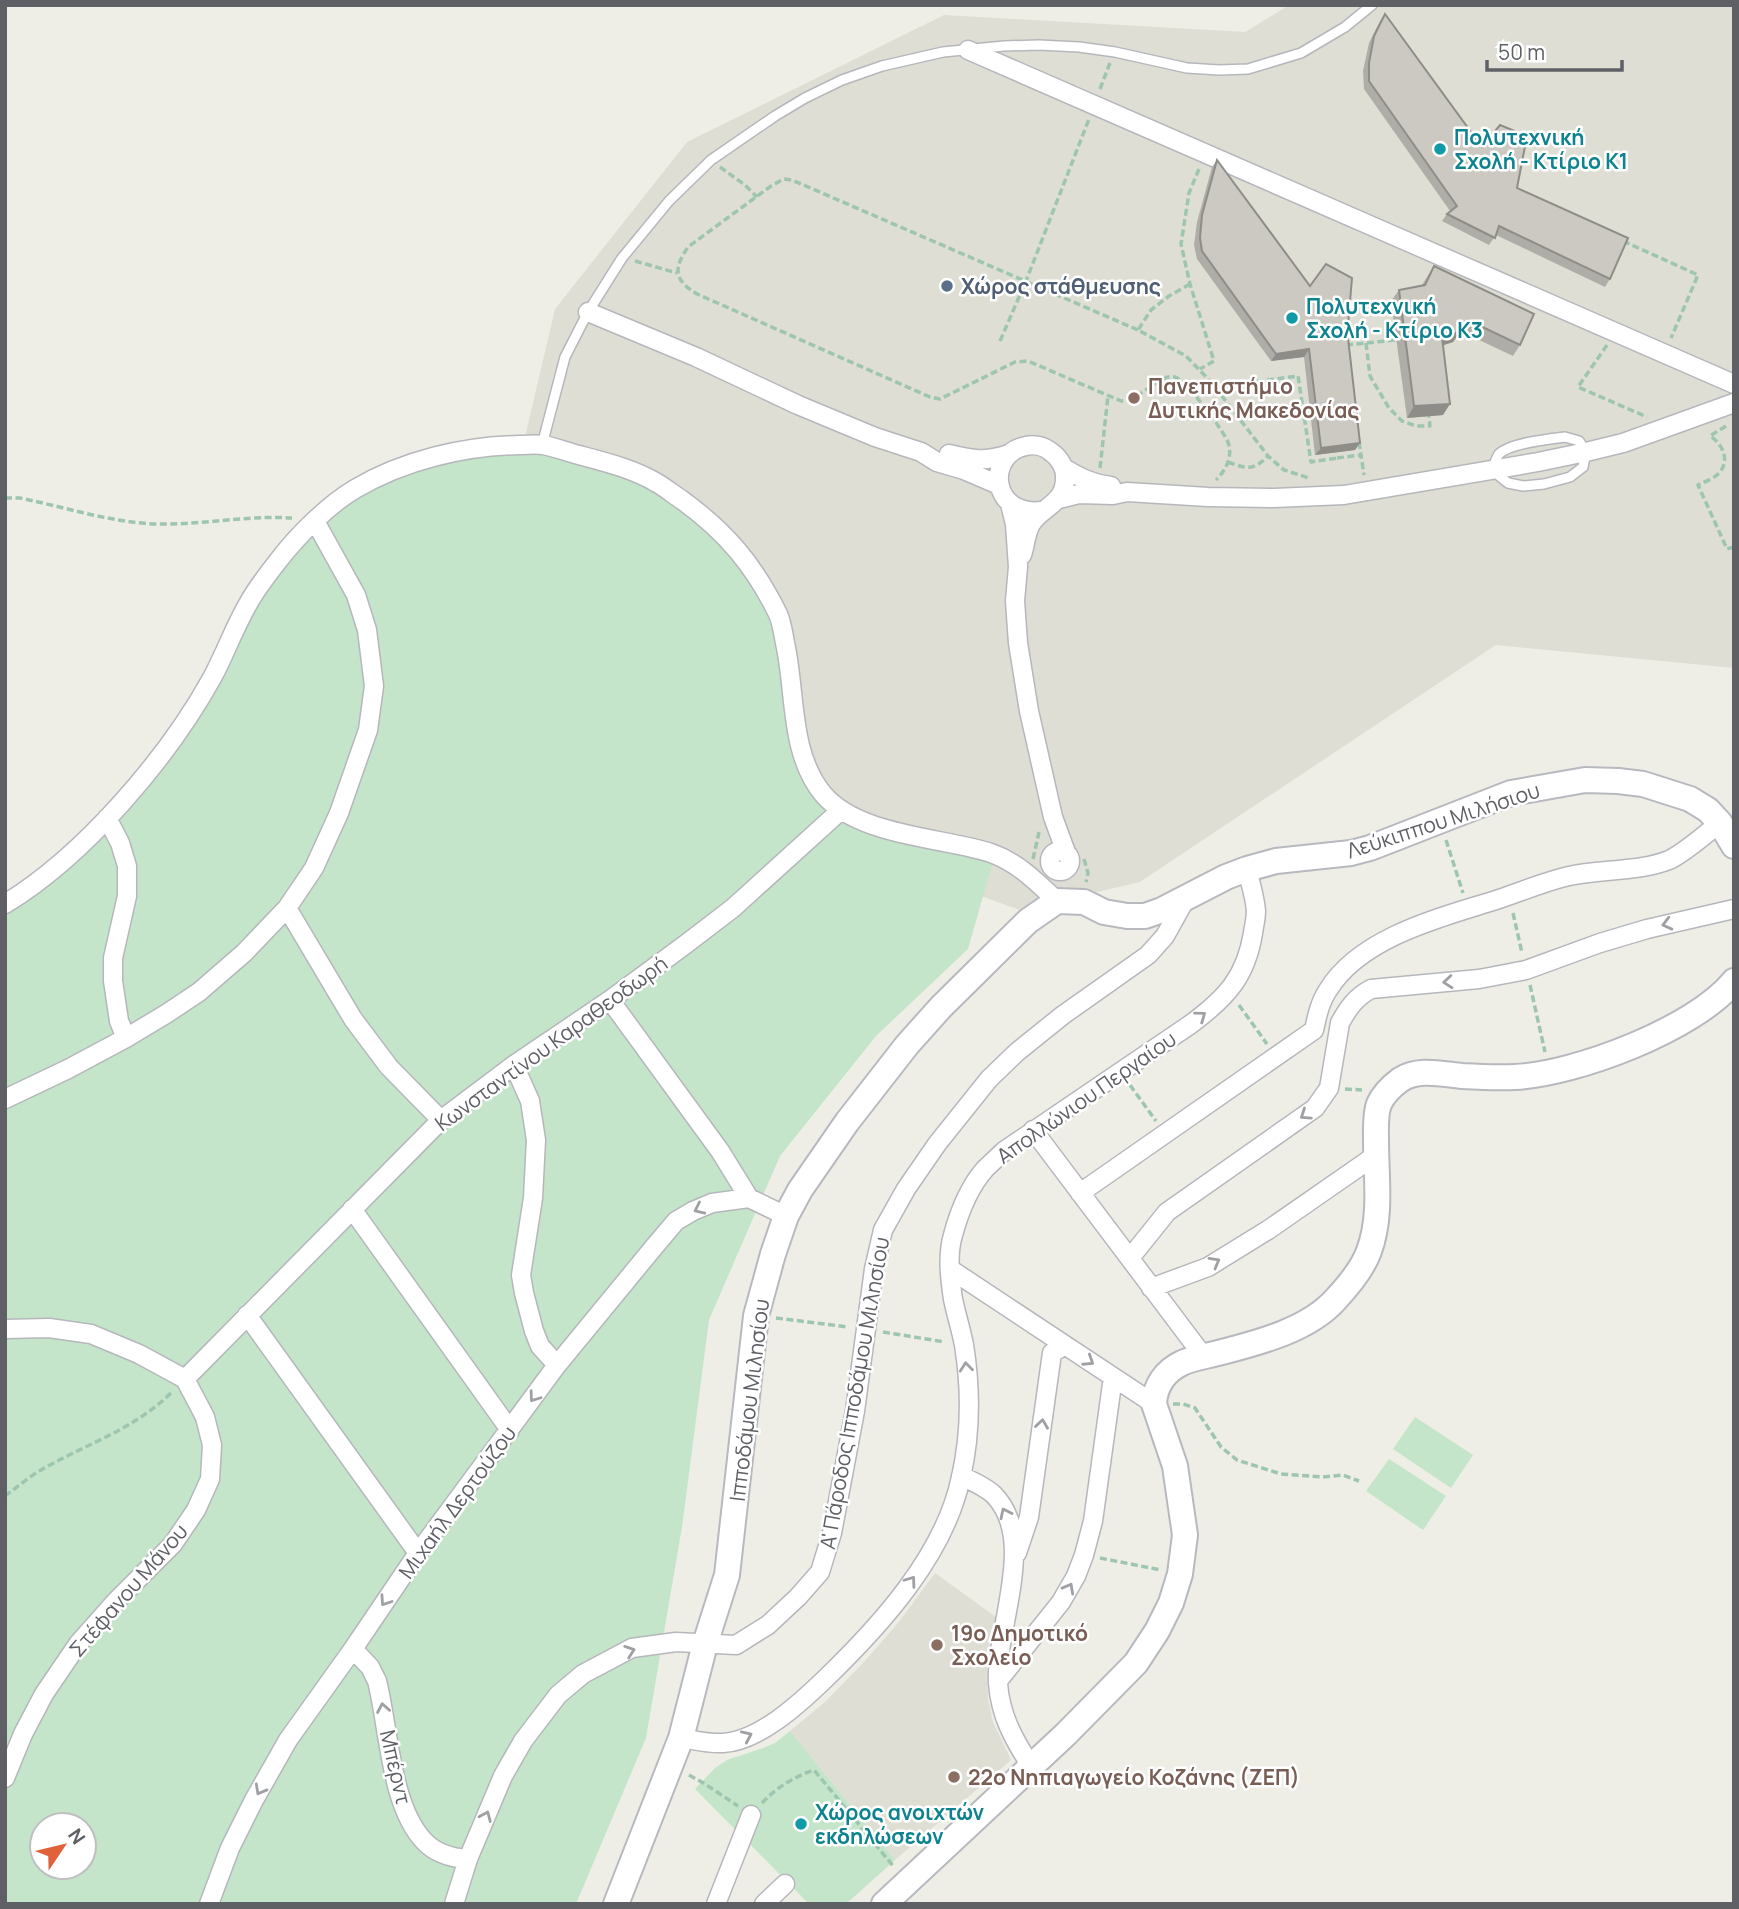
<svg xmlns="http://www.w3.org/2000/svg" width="1739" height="1909" font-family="Manrope,sans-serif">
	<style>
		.education { fill: #dfded4 }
		.green { fill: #c4e5c9; fill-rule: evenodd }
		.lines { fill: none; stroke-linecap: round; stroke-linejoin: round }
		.lane-casing { stroke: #b6b7bc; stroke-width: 12 }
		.street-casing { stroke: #b6b7bc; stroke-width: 21 }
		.secondary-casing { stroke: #b7b9bf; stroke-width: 28 }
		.path { stroke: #9ec5af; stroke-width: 3.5; stroke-dasharray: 7 3.5; stroke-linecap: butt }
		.lane { stroke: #fff; stroke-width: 9 }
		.street { stroke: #fff; stroke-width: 18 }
		.secondary { stroke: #fff; stroke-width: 24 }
		.wall { fill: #afada7 }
		.shaded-wall { fill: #8e8d88 }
		.building { fill: #cbc9c2; stroke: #8e8d88; stroke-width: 2 }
		.oneway { stroke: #9ea0a3 }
		.culture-dot { fill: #0f9aa8; stroke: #fff; stroke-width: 2.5 }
		.service-dot { fill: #5c6f8a; stroke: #fff; stroke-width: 2.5 }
		.education-dot { fill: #8d6e63; stroke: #fff; stroke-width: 2.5 }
		.labels { text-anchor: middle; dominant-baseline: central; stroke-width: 5; stroke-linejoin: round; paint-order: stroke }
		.culture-label { font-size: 21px; font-weight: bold; fill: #0d838f; stroke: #fff; text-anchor: start }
		.service-label { font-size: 21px; font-weight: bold; fill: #4e5e75; stroke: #fff; text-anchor: start }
		.education-label { font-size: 21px; font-weight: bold; fill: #785e54; stroke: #fff; text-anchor: start }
		.street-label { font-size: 21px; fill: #5e6066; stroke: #fff }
	</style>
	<rect width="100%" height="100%" fill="#efeee6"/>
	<!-- education -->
	<path class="education" d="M1289,5H1734V668L1496,645L1140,882L1020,910L774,822L513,488L555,309L687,142L944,15L1245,32Z
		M935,1573L996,1617L990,1640L987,1667L988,1699L993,1722L1011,1760L895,1860L790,1731L825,1702L864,1662L898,1623Z"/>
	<!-- green -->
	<path class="green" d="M492,445L590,458L698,512L780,618L801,745L840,811L995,854L968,949L876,1036L780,1156L709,1320L682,1527L646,1738L576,1904H5V904L142,779L247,605L354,490ZM42,1825H84V1867H42Z
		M1415,1417L1473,1455L1451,1488L1393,1449Z
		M1389,1459L1446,1496L1423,1530L1366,1491Z
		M790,1731L895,1860L846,1904H809L695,1789L715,1768L727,1760L763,1748L775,1743Z"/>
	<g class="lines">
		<defs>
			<path id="lane" d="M1565,437L1579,441L1586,452L1583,467L1570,477L1544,484L1523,486L1508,483L1492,470C1494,466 1496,458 1499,454C1510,443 1549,439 1565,437Z
				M542,445L565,357L588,312L622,258L669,201L711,160L775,116L805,98L842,80L882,66L943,52L1004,46L1039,45L1079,47L1115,52L1187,68L1219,70L1248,69L1301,53L1345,27L1372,5"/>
			<path id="street" d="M968,50L1734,384
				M588,312L696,357L798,405L875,437L921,452L937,462L964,470L999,485
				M949,454C973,460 985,462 1009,454
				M1064,468C1079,477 1092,484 1111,486
				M1059,499L1079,494L1113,495L1127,492L1208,497L1274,498L1344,495L1538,462L1586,452L1623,443L1734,403
				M1010,504L1015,524L1018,567L1015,601L1018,643L1029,711L1053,817L1067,855
				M1022,555C1025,546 1026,533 1031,524C1042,507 1065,503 1065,479C1066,469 1060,458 1051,452C1044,446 1034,444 1026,446C985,454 991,517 1041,511
				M107,818L120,843L127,866V896L113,958V981L119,1021L126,1038
				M1050 861a10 10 0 1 1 20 0a10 10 0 1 1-20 0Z
				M5,904C84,856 167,759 212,678C225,654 234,628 248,604C256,589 267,575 278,561C297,536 328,505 355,489C404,460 464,446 520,445C528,445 536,444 543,445C555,447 567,452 579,455C605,462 634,469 657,483C666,488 674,495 682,500C726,532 754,565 778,614C782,623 783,633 785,643C796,691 789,753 823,794C858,836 941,837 991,853C1017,862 1037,882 1057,901
				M287,908L353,1019L389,1067L441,1120
				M610,1000L720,1151L749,1198
				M514,1065L530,1101L536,1140L533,1198L521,1275L524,1293L534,1331L540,1346L557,1365
				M5,1099L68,1069L126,1038L166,1014L199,992L244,953L287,908L314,868L339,813L368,730L374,686L367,630L356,595L315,521
				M1033,1130L1204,1357
				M1080,1193L1314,1030C1317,1016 1320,1002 1328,990C1360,938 1438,918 1493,901C1518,893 1543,882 1569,876C1600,869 1639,872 1669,860C1686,852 1705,834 1720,823
				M352,1209L510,1430
				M1130,1258L1167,1212L1315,1108L1329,1088L1340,1023C1348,1008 1356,997 1371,989L1479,979L1526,970L1600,943L1647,929L1734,909
				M950,1269L1154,1404
				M1151,1288L1208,1267L1268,1230L1376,1155
				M247,1315L418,1553
				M5,1329L49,1328L91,1334L139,1354L185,1379L205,1417L212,1445L210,1479L196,1510L173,1544L117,1600L78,1644L44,1694L23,1734L5,1778
				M185,1379L441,1120L514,1065L610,1000L686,944L733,908L840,811
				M961,1476C972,1481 986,1487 994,1495C1038,1540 995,1628 998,1683C1000,1715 1014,1740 1031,1766
				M1017,1553L1029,1517L1052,1353L1065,1345
				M353,1649L370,1667L377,1681C389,1728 390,1805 424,1841C435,1853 452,1858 468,1859
				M998,1681L1061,1602L1076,1576L1084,1555L1093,1521L1113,1377
				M681,1738C694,1740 709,1744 723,1743C759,1741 799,1704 824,1680C880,1626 945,1555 961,1477C971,1433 971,1389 964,1345C961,1329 956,1314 953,1299C950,1279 947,1255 953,1235C959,1213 970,1186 985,1169C991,1163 998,1157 1004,1151L1191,1024C1226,998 1246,977 1253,933C1254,926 1256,918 1256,911C1255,897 1250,882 1247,869
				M209,1904L230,1848L254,1800L288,1740L353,1649L418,1553L557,1365L654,1247L676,1221L693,1211L712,1203L749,1198L786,1216
				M454,1904L468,1859L503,1776L523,1741L558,1695L583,1674L632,1648L676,1642L736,1645L768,1625L798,1597L820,1572L832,1533L855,1411L874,1269L883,1230L906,1189L937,1144L989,1079L1017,1052L1063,1015L1148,955L1165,936L1185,900
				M716,1904L751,1815
				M764,1904L785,1884"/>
			<path id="secondary" d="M616,1904L681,1738L705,1644L727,1575L756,1316L773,1254L786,1216L800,1190L847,1122L907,1045L941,1007L1028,921L1057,901L1084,902L1104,912L1127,916H1145L1162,910L1226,877L1247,869L1276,861L1351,853L1370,848L1511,793L1585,780L1618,781L1643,784L1690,799L1708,810L1720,823L1734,846
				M884,1904L1066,1734L1136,1663L1157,1631L1171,1603L1180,1574L1185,1535L1175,1466L1154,1404C1155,1386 1165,1371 1182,1363C1192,1358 1207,1356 1218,1353C1257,1343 1309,1330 1336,1299C1349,1285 1363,1268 1369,1251C1382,1216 1376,1177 1376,1141C1376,1130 1375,1114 1379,1104C1383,1095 1392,1086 1400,1080C1418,1068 1441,1074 1462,1076C1479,1077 1498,1078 1515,1077C1576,1074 1695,1029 1734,981"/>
		</defs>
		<!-- lane casing -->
		<use href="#lane" class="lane-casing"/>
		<!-- street casing -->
		<use href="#street" class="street-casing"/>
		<!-- secondary casing -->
		<use href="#secondary" class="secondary-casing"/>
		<!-- path -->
		<path class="path" d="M1100,89L1110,63
			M720,167L745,185L757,197
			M1199,169L1189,193L1181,244L1190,284L1214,361L1200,369
			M1623,241L1698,275L1671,338
			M635,261L677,273
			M1190,284L1169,296L1151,310L1138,330L1186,356L1212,383L1268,456L1284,470L1309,478
			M1138,330L792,180L784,179L771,186L688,247C673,269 674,280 697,294L930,397L940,399L1015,362L1028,361L1121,401C1142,399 1160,373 1175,377C1186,380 1226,433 1229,445C1232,459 1225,471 1216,480
			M1000,341L1026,281L1089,119
			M1366,343L1370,376L1389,408L1402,421L1416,426H1430L1429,416
			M1346,345L1396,340
			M1607,345L1578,387L1647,417
			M1215,387L1298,376L1311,462L1337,458
			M1726,426L1710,436C1723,444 1731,462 1718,474C1713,479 1704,482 1698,485L1727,549L1734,547
			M1359,442L1361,455
			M1337,458L1361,455L1364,475
			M1228,462C1247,469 1253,471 1268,456
			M1100,468L1108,396
			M5,498H20C65,507 112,523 158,524C203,525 247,515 292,518
			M1446,840L1463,893
			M1033,859L1039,832
			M1084,859L1088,873L1086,882
			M1513,913L1522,953
			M1530,985L1545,1052
			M1239,1005L1267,1044
			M1130,1085L1156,1121
			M1345,1089L1362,1090
			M776,1318L848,1327
			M883,1332L945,1342
			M1173,1404H1183L1195,1408L1221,1447L1237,1460L1281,1474L1322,1477L1343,1475L1359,1481
			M5,1496C15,1489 25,1480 36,1473C82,1445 133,1431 172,1392
			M1100,1558L1161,1570
			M689,1775L705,1784L738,1806
			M762,1803C777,1787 794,1777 814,1770L894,1867"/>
		<!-- lane -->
		<use href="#lane" class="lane"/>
		<!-- street -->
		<use href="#street" class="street"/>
		<!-- secondary -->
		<use href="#secondary" class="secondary"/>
	</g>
	<!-- wall -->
	<path class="wall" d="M1385,14L1482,147L1517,188L1610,279L1605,287L1496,235L1489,245L1442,221L1447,214L1450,211L1364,89L1363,71L1369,43L1380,21Z
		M1217,160L1310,286L1348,325V338L1360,443L1355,450L1315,455L1304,357L1271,361L1197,259L1194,245L1197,222L1212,167Z
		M1434,266L1520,345L1513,356L1460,331L1453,342L1443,345V415L1407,418L1391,301L1399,290L1422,285L1427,277Z"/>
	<!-- shaded-wall -->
	<path class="shaded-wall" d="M1461,331L1453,342L1435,348L1442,337Z
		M1309,349L1304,357L1271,361L1276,354Z
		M1450,404L1443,415L1407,418L1414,406Z
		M1360,443L1355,450L1315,455L1321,448Z"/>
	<!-- building -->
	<path class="building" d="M1385,14L1482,147L1500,125L1527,136L1517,188L1628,238L1610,279L1499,226L1495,238L1447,214L1457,206L1369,81V63L1374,36Z
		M1217,160L1310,286L1326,264L1352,278L1348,325V338L1360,443L1321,448L1309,349L1276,354L1202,251L1200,238L1202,215Z
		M1434,266L1534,314L1520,345L1468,320L1461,331L1442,337L1450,404L1414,406L1399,290L1425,285Z"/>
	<!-- one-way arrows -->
	<defs><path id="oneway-chevron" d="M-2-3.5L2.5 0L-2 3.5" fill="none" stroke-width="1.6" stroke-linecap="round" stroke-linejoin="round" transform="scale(1.75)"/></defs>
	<g class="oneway">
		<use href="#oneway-chevron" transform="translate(1667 924) rotate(166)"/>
		<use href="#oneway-chevron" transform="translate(1448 982) rotate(175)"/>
		<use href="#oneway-chevron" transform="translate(1201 1016) rotate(-36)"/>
		<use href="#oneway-chevron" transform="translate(1305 1115) rotate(146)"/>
		<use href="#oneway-chevron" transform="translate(699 1209) rotate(155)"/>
		<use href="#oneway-chevron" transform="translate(1215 1262) rotate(-30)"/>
		<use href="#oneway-chevron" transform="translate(1089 1361) rotate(33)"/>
		<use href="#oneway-chevron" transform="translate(966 1367) rotate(-96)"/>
		<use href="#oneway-chevron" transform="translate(534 1397) rotate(126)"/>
		<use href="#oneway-chevron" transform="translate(1042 1424) rotate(-82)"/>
		<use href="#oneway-chevron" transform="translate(1005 1513) rotate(-116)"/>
		<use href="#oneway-chevron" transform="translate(911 1581) rotate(-54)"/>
		<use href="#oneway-chevron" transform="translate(1069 1588) rotate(-61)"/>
		<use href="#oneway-chevron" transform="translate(385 1601) rotate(124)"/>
		<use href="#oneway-chevron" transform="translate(630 1651) rotate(-19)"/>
		<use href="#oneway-chevron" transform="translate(383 1708) rotate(-100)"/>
		<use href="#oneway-chevron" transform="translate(747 1736) rotate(-24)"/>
		<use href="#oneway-chevron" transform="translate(260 1790) rotate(119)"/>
		<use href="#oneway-chevron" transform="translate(486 1816) rotate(-67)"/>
	</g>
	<!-- markers -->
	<g class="culture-dot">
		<circle cx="1440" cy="149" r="7"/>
		<circle cx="1292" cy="318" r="7"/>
		<circle cx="801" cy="1824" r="7"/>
	</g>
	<circle class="service-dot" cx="947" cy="286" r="7"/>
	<g class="education-dot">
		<circle cx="1134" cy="398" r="7"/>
		<circle cx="937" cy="1645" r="7"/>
		<circle cx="954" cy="1777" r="7"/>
	</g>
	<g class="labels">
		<!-- culture labels -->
		<g class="culture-label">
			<text x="1454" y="137">Πολυτεχνική<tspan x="1454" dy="24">Σχολή - Κτίριο Κ1</tspan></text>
			<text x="1306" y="306">Πολυτεχνική<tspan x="1306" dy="24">Σχολή - Κτίριο Κ3</tspan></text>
			<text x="815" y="1812">Χώρος ανοιχτών<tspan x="815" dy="24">εκδηλώσεων</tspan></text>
		</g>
		<!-- service labels -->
		<g class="service-label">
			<text x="961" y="286">Χώρος στάθμευσης</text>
		</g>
		<!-- education labels -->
		<g class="education-label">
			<text x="1148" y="386">Πανεπιστήμιο<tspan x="1148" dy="24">Δυτικής Μακεδονίας</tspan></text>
			<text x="951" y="1633">19ο Δημοτικό<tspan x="951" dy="24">Σχολείο</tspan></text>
			<text x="968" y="1777">22ο Νηπιαγωγείο Κοζάνης (ΖΕΠ)</text>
		</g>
		<!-- street labels -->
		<g class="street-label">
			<text transform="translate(1443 820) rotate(-18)">Λεύκιππου Μιλήσιου</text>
			<text transform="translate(551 1043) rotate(-36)">Κωνσταντίνου Καραθεοδωρή</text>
			<text transform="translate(1086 1097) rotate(-35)">Απολλώνιου Περγαίου</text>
			<text transform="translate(854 1393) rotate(-80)">Α' Πάροδος Ιπποδάμου Μιλησίου</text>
			<text transform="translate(749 1400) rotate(-83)">Ιπποδάμου Μιλησίου</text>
			<text transform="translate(457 1502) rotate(-54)">Μιχαήλ Δερτούζου</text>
			<text transform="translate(128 1590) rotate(-49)">Στέφανου Μάνου</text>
			<text transform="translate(396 1767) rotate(77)">Μπέρντ</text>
		</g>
	</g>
	<!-- border -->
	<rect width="1739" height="1909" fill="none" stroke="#5e6066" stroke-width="14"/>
	<!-- north arrow -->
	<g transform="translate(63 1846) rotate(55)"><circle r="33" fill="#ffffff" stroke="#bfbfc2" stroke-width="2"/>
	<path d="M0-5L12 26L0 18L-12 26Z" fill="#e1623a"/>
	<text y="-10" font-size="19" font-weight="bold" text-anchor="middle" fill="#5e6066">N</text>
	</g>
	<!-- scale -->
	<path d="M1487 60v10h135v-10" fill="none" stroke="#5e6066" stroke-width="3.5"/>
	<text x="1498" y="60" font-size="21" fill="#5e6066" stroke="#ffffff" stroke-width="5" paint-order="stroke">50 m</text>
</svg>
